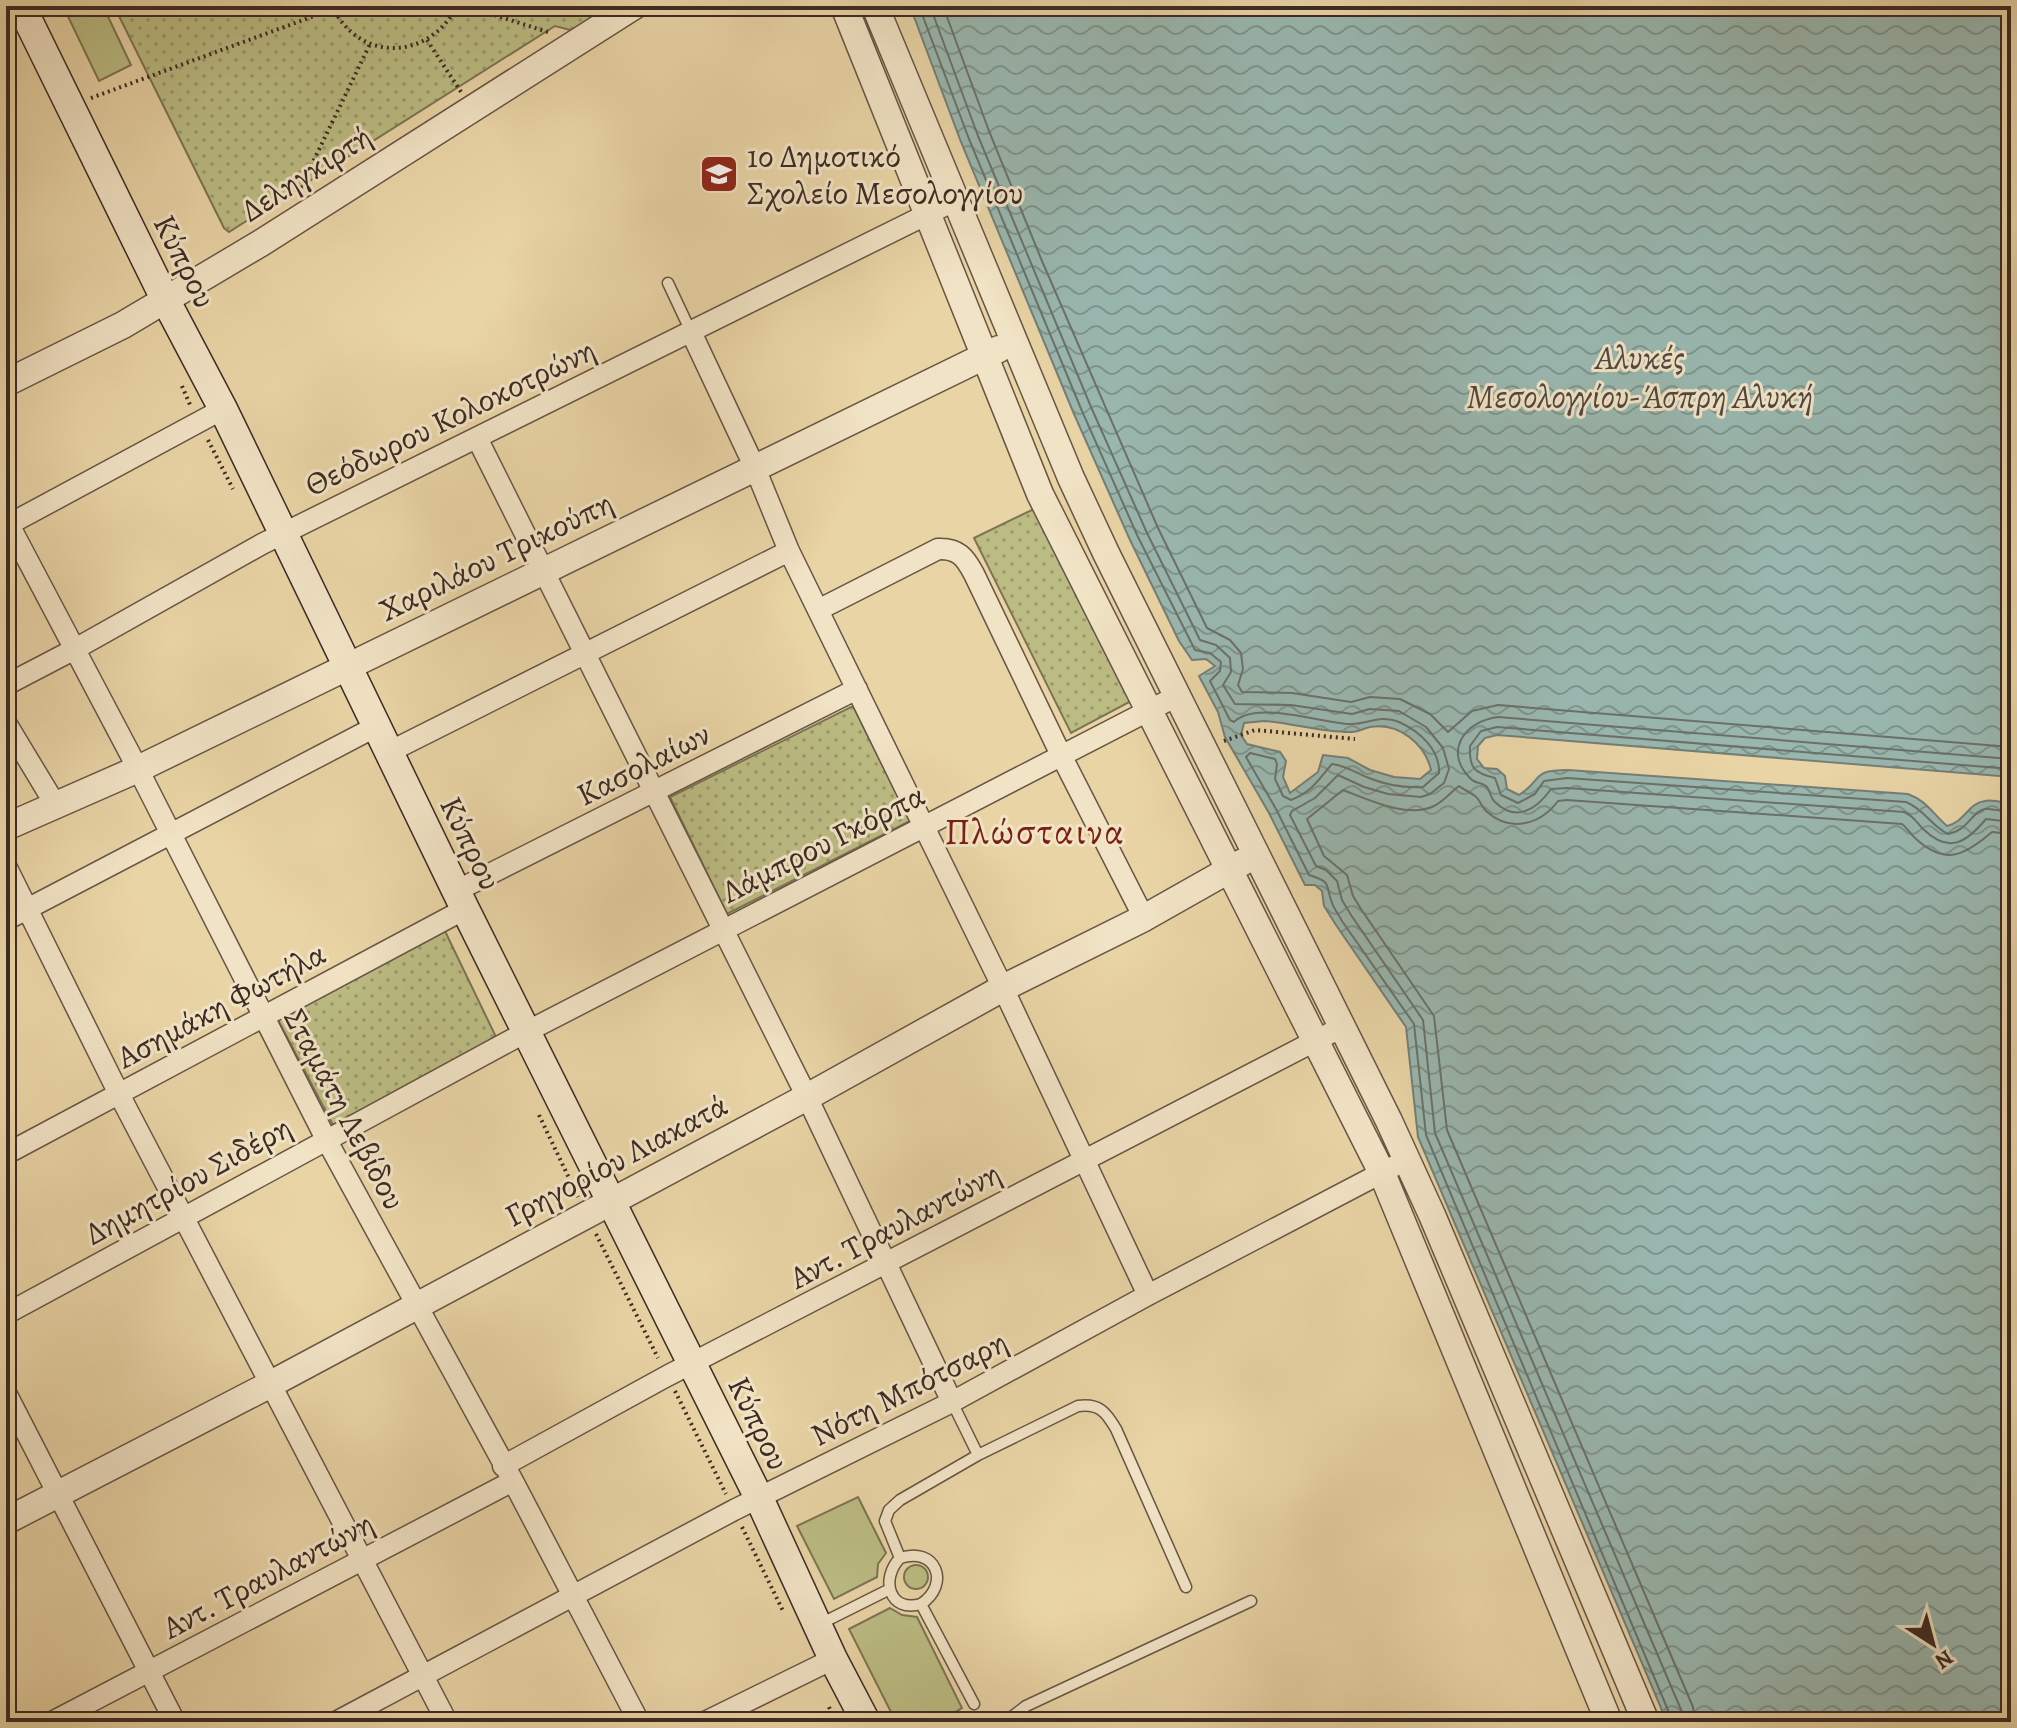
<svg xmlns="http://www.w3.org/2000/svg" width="2017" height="1728" font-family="Alegreya,serif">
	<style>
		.grass { fill: #bbbc83; stroke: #7c7454; stroke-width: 2 }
		.park { fill: url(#park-dots); stroke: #7c7454; stroke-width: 2 }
		.water { fill: url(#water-waves); stroke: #747f77; stroke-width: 2; fill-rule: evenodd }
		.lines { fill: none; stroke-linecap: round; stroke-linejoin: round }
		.shore { stroke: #6a716a; stroke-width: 2 }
		.service-casing { stroke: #675544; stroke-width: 13 }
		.minor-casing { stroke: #675544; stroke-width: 23 }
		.tertiary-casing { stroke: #675544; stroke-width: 29 }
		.secondary-casing { stroke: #3c2b24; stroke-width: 31 }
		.path { stroke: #3c2b24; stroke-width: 4; stroke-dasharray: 2 4; stroke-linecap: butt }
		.service { stroke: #f1e3c5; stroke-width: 10 }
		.minor { stroke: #f1e3c5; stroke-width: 20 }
		.tertiary { stroke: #f1e3c5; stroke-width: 26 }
		.secondary { stroke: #f1e3c5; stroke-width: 28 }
		.labels { text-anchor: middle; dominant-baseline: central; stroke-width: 6; stroke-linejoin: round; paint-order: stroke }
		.poi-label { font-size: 32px; fill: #3c2b24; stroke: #f1e3c5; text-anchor: start }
		.street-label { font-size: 32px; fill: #3c2b24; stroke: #f1e3c5 }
		.water-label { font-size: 34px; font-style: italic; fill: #4f4740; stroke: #f1e3c5 }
		.quarter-label { font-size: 36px; letter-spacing: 2px; fill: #7a1f14; stroke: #f1e3c5 }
	</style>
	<defs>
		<pattern id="park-dots" width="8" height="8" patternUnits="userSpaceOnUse" patternTransform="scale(2)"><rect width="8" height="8" fill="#bbbc83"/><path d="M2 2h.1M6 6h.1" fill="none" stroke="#99996b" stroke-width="1.8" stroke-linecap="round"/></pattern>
		<pattern id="water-waves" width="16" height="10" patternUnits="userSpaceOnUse" patternTransform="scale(2)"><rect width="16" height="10" fill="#99b7af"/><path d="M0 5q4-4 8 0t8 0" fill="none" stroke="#7e958e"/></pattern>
	</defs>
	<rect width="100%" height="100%" fill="#e9d4a6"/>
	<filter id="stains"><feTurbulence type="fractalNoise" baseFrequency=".0025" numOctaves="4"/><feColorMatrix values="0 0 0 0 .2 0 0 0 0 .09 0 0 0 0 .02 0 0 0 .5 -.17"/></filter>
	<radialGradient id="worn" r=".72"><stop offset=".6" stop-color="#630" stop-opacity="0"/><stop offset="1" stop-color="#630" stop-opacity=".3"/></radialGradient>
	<!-- grass -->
	<path class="grass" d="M63,6H103L131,65L99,81Z
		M858,1497L886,1553L878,1564L877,1577L834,1599L797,1526Z
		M904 1577a12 12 0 1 1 24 0a12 12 0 1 1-24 0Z
		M890,1608L902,1615L917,1617L962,1708L937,1722H896L849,1629Z"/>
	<!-- park -->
	<path class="park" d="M114,6H615L574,31L555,26L229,232L224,228Z
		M1036,508L1133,700L1071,733L974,538Z
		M853,706L910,821L727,914L670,797Z
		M443,927L497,1039L334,1127L276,1016Z"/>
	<!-- water -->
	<path class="water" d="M910,6H2011V777L1497,735L1485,738L1478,746L1477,759L1484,768L1497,769L1505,776L1507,789L1519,795C1544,779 1530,770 1568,770L1908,794C1927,801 1932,813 1947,826C1965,822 1968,803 1985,801C1993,799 2003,803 2011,804V1722H1667L1418,1137L1406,1027L1336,925L1324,906L1322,891L1315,885H1305L1269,813L1225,737L1218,712L1199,676L1215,666L1206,659L1192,660L1179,641L1130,540L1074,414L961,142ZM1264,721C1293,723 1323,733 1352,732C1359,732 1364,728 1370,727C1399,722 1425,744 1431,770L1420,779L1394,777L1370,770L1348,758L1323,755L1318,772L1290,793L1283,777L1286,761L1280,752L1247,744L1241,735L1244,723Z"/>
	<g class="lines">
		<!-- shore -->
		<path class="shore" d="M919,6L969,139L1082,411L1138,537L1195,650L1210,653L1221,662L1220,671L1210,681L1230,720L1234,722C1256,700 1321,723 1350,724C1367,725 1379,714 1399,722C1419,731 1440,749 1439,773L1423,787C1405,788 1386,785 1369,778C1356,773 1347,766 1332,764C1318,780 1313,791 1291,800L1283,796L1275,779L1277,764L1275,759L1250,753L1246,757L1276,809L1309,875C1332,882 1325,884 1332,903C1334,909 1339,915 1342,921L1414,1024L1426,1135L1673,1722
			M930,6L978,136L1091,407L1147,533L1200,640L1216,645L1230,658L1231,672L1223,685L1235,704L1291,705L1352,714L1370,709L1399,711L1426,727L1443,748L1449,769L1444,783L1430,794L1421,797L1388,794L1364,787L1338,775L1315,798L1292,811L1290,815L1316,866L1326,870L1337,881L1342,900L1351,915L1423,1020L1435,1133L1682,1712L1683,1722
			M943,6L989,131L1042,261L1158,528L1207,628L1230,640L1241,653L1243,669L1238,685L1242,692L1292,693L1351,702L1370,697L1400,699L1430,714L1448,732L1472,711L1498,705L2011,747
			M2011,759L1498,717C1465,721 1443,751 1470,778C1475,784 1481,782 1486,786C1490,789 1490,798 1495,802C1516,823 1537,809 1551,789L1567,788L1904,812C1914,816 1916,822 1923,829C1949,854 1966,843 1986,819L2011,822
			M2011,769L1497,727L1481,731L1470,746C1469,768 1474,773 1495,778L1501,795L1518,803L1535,794L1544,781L1567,778L1906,802C1924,809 1931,826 1948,834C1969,830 1972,811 1985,809C1993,808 2003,812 2011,812
			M1695,1722L1693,1707L1447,1130L1434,1016L1361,909L1353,896L1347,875L1324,856L1307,819L1343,790C1367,799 1408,819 1434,806C1444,801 1451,792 1459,786C1464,790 1470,792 1475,796C1480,800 1482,807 1486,811C1510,833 1540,825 1558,801L1567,800L1902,824C1907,828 1910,833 1915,838C1945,866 1964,856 1992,832L2011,834"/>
		<defs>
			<path id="service" d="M668,283L691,332
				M952,1402L978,1455L1078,1406C1099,1403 1106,1412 1116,1429L1186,1587
				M900,1558C936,1546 951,1584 921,1604
				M820,1624L890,1589
				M974,1704L921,1604C889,1613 880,1579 900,1558L885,1521L889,1510L900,1500L978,1455
				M1005,1722L1026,1706L1251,1601"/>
			<path id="minor" d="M691,332L755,468L789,551L1003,988L1148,1295
				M477,438L807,1097L952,1402
				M6,519L138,769L326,1139L513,1481L639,1722
				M6,526L223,409
				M818,610L938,549C958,548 965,557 974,574L1061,755L1144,918
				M6,685L75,649L262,544L956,200
				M6,723L55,804
				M389,752L789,551
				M6,866L119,1094L447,1722
				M456,891L857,689
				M6,920L377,726
				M6,1154L465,909
				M6,1314L526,1032L1177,696
				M6,1393L175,1722
				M503,1466L667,1376L1342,1027
				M52,1722L513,1481
				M336,1722L734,1510L952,1402L1148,1295L1406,1160
				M705,1722L833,1659"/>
			<path id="tertiary" d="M844,6L1040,494L1382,1173L1609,1722
				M875,6L1071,478L1106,553L1389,1121L1432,1215L1646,1722
				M6,383L123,325L261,243L634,6
				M6,827L138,769L999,349
				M6,1521L269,1385L807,1097L1003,988L1144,918L1243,862"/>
			<path id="secondary" d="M21,6L165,299L223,409L465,909L759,1498L833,1659L866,1722"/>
		</defs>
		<!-- service casing -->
		<use href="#service" class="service-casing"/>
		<!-- minor casing -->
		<use href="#minor" class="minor-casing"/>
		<!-- tertiary casing -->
		<use href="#tertiary" class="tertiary-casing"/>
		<!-- secondary casing -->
		<use href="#secondary" class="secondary-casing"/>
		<!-- path -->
		<path class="path" d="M332,6C359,63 429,61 457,6
			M466,6L551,33
			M427,40L461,92
			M91,98L333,9
			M298,193L370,44
			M182,386L191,407
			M208,440L233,489
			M1224,741L1255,730L1355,739
			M539,1115L578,1197
			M596,1234L658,1358
			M675,1391L726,1494
			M742,1527L784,1613
			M829,1707L836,1722"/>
		<!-- service -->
		<use href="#service" class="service"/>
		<!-- minor -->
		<use href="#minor" class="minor"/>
		<!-- tertiary -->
		<use href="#tertiary" class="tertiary"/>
		<!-- secondary -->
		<use href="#secondary" class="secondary"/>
	</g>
	<!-- icons -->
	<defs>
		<symbol id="school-square" viewBox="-11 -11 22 22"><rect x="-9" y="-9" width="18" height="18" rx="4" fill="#8f2418" stroke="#f1e3c5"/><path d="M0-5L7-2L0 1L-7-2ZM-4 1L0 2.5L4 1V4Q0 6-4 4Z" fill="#fff"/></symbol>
	</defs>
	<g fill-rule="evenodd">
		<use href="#school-square" x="697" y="152" width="44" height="44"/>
	</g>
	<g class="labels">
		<!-- poi labels -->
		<g class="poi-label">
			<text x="747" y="156">1ο Δημοτικό<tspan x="747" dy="37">Σχολείο Μεσολογγίου</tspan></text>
		</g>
		<!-- street labels -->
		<g class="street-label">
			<text transform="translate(306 173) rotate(-33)">Δεληγκιρτή</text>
			<text transform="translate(185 261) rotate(63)">Κύπρου</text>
			<text transform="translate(450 417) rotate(-26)">Θεόδωρου Κολοκοτρώνη</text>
			<text transform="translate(496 556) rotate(-26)">Χαριλάου Τρικούπη</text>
			<text transform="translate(643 764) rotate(-27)">Κασολαίων</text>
			<text transform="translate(471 843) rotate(64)">Κύπρου</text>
			<text transform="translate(823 843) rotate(-27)">Λάμπρου Γκόρπα</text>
			<text transform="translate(221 1005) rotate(-28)">Ασημάκη Φωτήλα</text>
			<text transform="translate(345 1109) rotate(62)">Σταμάτη Λεβίδου</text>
			<text transform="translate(616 1160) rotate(-28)">Γρηγορίου Λιακατά</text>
			<text transform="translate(188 1180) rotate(-29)">Δημητρίου Σιδέρη</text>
			<text transform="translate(895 1225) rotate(-28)">Αντ. Τραυλαντώνη</text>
			<text transform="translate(909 1388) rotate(-27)">Νότη Μπότσαρη</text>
			<text transform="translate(759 1423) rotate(64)">Κύπρου</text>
			<text transform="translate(268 1575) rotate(-28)">Αντ. Τραυλαντώνη</text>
		</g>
		<!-- water labels -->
		<g class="water-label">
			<text x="1640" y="357">Αλυκές<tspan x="1640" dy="39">Μεσολογγίου-Άσπρη Αλυκή</tspan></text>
		</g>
		<!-- quarter labels -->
		<g class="quarter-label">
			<text x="1035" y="831">Πλώσταινα</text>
		</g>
	</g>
	<!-- margin -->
	<rect width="2017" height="1728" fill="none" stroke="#e9d4a6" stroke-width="32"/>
	<rect x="8" y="8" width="2001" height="1712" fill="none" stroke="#3c2b24" stroke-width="4"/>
	<rect x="16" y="16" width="1985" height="1696" fill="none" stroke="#3c2b24" stroke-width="2"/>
	<!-- north arrow -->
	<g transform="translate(1933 1644) rotate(144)" stroke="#f1e3c5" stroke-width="6" paint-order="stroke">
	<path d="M0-6L14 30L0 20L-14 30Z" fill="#3c2b24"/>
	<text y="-12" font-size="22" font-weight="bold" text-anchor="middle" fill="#3c2b24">N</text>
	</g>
	<rect width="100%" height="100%" filter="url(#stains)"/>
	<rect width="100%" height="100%" fill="url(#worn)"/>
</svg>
